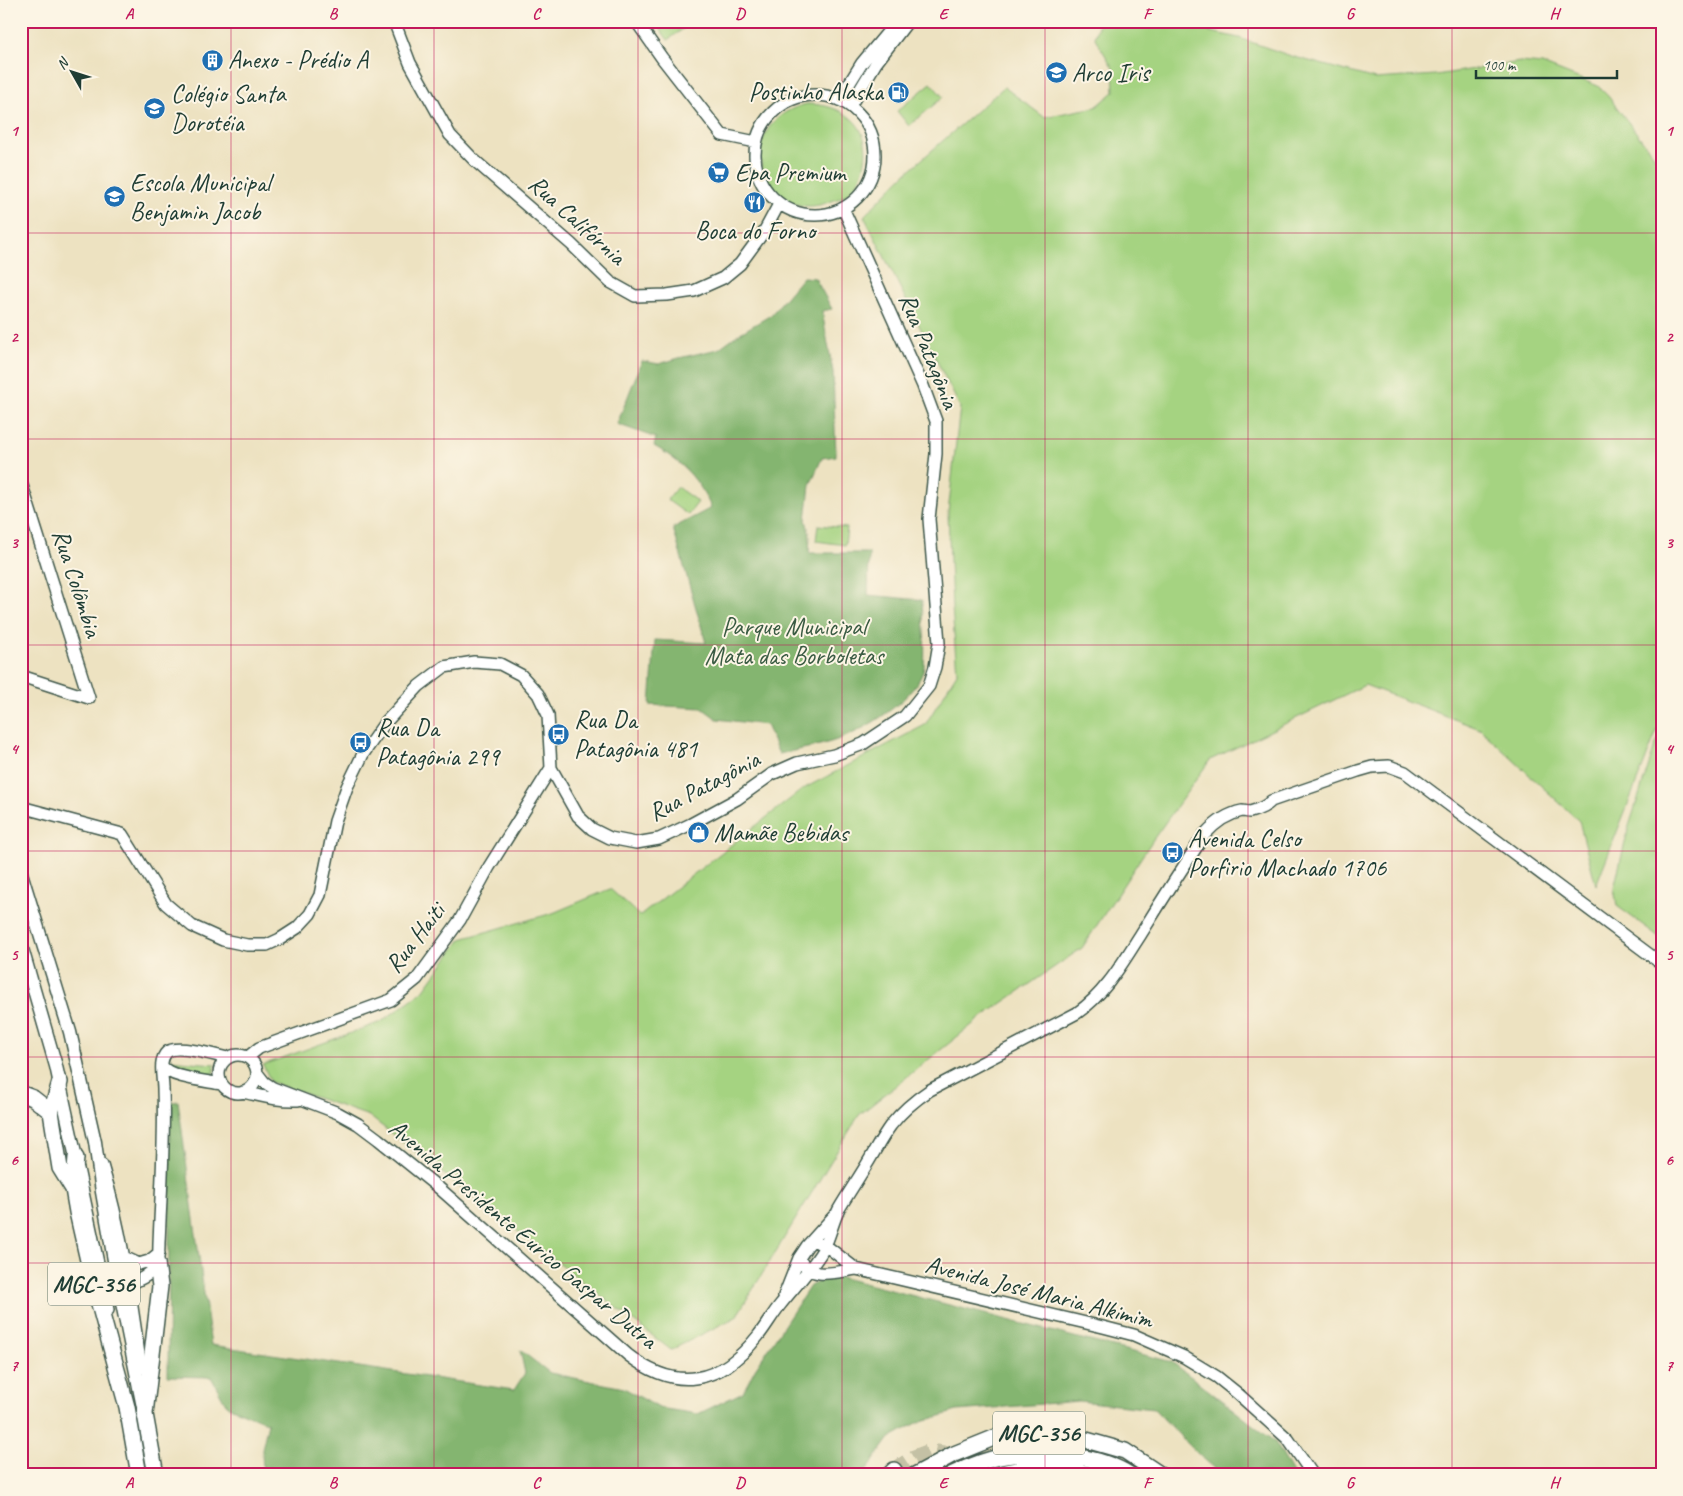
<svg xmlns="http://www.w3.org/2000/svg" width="1683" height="1496" font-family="Caveat,sans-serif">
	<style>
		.green { fill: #a5d381; stroke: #62885a }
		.forest { fill: #84b56f; stroke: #527952 }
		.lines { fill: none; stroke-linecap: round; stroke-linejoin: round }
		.highway-tunnel { stroke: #c4c1a5; stroke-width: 15; stroke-dasharray: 15 8; stroke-linecap: butt }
		.secondary-casing { stroke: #3e5649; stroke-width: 14 }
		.primary-casing { stroke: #3e5649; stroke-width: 15 }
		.highway-casing { stroke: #3e5649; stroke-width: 18 }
		.secondary { stroke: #fff; stroke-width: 11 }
		.primary { stroke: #fff; stroke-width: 12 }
		.highway { stroke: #fff; stroke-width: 15 }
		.grid { fill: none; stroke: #c2185b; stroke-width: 1; stroke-opacity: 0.55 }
		.labels { text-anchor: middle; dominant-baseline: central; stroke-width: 4; stroke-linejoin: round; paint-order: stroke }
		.shield { fill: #fcf5e5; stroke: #617469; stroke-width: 1 }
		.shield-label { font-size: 24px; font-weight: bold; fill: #1f3d34 }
		.poi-label { font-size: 25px; fill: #1f3d34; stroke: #fcf5e5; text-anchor: start }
		.street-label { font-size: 25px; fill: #1f3d34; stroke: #fcf5e5 }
		.park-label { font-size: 25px; fill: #3a5b43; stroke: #fcf5e5 }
		.neatline { fill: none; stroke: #c2185b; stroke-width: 2 }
		.grid-label { font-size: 16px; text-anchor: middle; font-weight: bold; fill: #c2185b }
	</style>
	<rect width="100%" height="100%" fill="#fcf5e5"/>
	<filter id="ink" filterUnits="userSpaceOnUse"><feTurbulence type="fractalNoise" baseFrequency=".02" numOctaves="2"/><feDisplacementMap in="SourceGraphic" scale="10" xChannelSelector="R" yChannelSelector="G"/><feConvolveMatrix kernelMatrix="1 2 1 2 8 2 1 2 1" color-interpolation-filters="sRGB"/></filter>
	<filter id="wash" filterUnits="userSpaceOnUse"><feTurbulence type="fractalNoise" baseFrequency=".0096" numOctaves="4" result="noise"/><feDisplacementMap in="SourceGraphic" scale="20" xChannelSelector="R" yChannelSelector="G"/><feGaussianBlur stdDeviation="1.12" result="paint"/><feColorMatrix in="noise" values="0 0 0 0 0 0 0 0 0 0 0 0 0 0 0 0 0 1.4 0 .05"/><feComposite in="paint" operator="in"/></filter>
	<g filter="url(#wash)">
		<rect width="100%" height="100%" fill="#ede2c1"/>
		<!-- green -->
		<path class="green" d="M654,21H683L687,26L668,40Z
			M1109,21H1160L1239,38L1291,56L1375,79L1436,75L1520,62L1542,64L1598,86L1608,96L1662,166V718L1596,885L1579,821L1480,729L1365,685L1210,760L1152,841L1082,948L982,1017L859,1115L736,1317L671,1350L369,1116L271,1082L263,1065L381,1022L423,991L461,939L553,913L610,889L640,916L803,789L925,725L957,673L952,607L948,513L960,407L864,216L904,175L1004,87L1044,117L1096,107L1114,92L1113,68L1095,38L1098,26Z
			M931,83L943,97L909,126L897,111Z
			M807,104C842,104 871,124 865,161C863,172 859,184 850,192C843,198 832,201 823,204C806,209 790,205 777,193C766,183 758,164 761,148C765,124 784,109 807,104Z
			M677,487L698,502L688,515L667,500Z
			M818,525L847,528L845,545L816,541Z
			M1662,731V939L1617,906L1614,888L1629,826L1655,746Z
			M168,1060L215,1064L213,1079L166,1070Z"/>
		<!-- forest -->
		<path class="forest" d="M803,277L815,278L832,309L822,311L833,372L836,456L822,458L810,485L806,520L810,536L809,553H869L868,595L922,600C923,620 926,647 924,666C921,694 871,726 847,736C826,745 802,749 779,754L766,725L717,719L702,708L650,705L655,640L706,643L673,528L711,508C700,480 681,461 654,446L656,438L617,424L642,361L659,364L679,358L718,349L737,335L771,315Z
			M178,1101L211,1345L514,1390L525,1373L520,1350L550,1373L624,1388L659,1408L698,1414L743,1392L755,1369L810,1286L832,1275L1172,1362L1275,1442L1294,1475H1223L1199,1455L1154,1409L1079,1401L957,1411L917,1423L890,1438L863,1475H263L262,1449L268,1423L227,1406L211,1377L168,1376L170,1103Z"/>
	</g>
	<g filter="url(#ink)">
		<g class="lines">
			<!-- highway-tunnel -->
			<path class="highway-tunnel" d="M894,1470L914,1457L930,1451L944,1453L959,1475"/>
			<defs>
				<path id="secondary" d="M394,21L410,63L450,135L474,160L571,244L610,282L635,296L667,295L694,291L723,278L740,264L765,230L779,204
					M636,21L662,58L722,135L756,142
					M755 155a60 60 0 1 1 120 0a60 60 0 1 1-120 0Z
					M839,100L862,63L897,21
					M850,106L876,63L908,21
					M21,482L89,698
					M21,676L89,698
					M21,807L122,834L166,904L192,926L223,940L247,945H267L280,939L297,928L310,914L320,895L335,821L347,787L363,754L384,724L419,686L444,667L474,662L500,664L521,675L538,694L548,715L551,768L578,816L592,829L610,838L636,843L659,839L691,824L737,799L772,774L797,763L834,755L863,744L905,716L929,686L935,667L939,643L929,519L936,454V421L923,386L843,208
					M219 1074a19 19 0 1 1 38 0a19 19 0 1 1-38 0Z
					M248,1057L259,1048L391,1000L417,979L460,920L489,867L551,768
					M162,1066C170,1078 207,1081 221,1084
					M257,1073L264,1082L273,1088L338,1113L358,1124L378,1139L439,1188L628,1355C677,1393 720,1384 758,1336C766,1326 772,1315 780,1305C795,1286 812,1269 824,1248C830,1236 833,1221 839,1209C848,1194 858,1179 867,1164C875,1151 882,1137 891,1125C902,1111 915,1100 930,1090L1077,1013C1105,994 1123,962 1141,934C1162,900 1183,867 1205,834C1215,823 1227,814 1242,811C1245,811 1247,812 1250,812C1257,810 1267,806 1271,801L1358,771L1372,767L1389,766L1405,772L1662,964
					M243,1092C262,1096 278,1101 298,1100
					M102,1165C122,1231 131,1299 141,1368
					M78,1169L108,1310
					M819,1243L825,1245L856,1269
					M124,1257L139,1264L149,1261L159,1253
					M799,1258C809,1281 836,1272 856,1269L1103,1327L1134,1335L1184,1357L1217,1377L1237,1393L1288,1439L1313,1475
					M98,1267C102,1272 105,1279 111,1282C125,1289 153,1277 157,1262C159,1256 159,1249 159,1243C161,1192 165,1139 163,1089C163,1079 158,1060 167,1052C176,1044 215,1055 227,1058
					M784,1296L799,1258L807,1246L835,1215"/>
				<path id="primary" d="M21,873L70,1032L95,1142L102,1192L118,1283L143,1407
					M21,945L56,1066L76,1158"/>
				<path id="highway" d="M25,1095L33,1098L51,1112L60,1168L73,1189
					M51,1112L60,1082
					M76,1158L73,1189L77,1212L92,1278L127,1407L139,1475
					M156,1475L145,1414L160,1286L157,1263
					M889,1475L894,1470
					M915,1475L954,1454L1001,1435L1039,1433L1072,1436L1125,1451L1161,1475
					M951,1475C967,1467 995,1456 1013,1455C1050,1451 1098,1455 1130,1475
					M994,1475C1027,1466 1056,1464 1089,1475"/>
			</defs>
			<!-- secondary casing -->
			<use href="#secondary" class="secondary-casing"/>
			<!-- primary casing -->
			<use href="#primary" class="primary-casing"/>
			<!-- highway casing -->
			<use href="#highway" class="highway-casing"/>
			<!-- secondary -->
			<use href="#secondary" class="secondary"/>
			<!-- primary -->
			<use href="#primary" class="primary"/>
			<!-- highway -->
			<use href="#highway" class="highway"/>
		</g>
	</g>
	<!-- grid -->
	<path class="grid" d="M231,21V1475M434,21V1475M638,21V1475M842,21V1475M1045,21V1475M1248,21V1475M1452,21V1475M21,233H1662M21,439H1662M21,645H1662M21,851H1662M21,1057H1662M21,1263H1662"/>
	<!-- icons -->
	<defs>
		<symbol id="building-disc" viewBox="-11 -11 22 22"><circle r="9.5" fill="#1f6fb2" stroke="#fcf5e5"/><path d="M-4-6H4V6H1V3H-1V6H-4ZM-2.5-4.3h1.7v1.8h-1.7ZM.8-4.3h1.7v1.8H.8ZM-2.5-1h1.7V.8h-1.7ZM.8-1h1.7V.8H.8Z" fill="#fff"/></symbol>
		<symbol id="school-disc" viewBox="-11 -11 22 22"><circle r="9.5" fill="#1f6fb2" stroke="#fcf5e5"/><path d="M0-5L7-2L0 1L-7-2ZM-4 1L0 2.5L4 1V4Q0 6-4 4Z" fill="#fff"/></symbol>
		<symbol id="fuel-disc" viewBox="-11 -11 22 22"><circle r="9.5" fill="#1f6fb2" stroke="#fcf5e5"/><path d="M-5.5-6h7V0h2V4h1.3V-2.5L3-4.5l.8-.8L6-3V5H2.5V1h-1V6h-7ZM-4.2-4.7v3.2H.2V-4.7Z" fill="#fff"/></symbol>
		<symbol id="supermarket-disc" viewBox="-11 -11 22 22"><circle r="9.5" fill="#1f6fb2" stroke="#fcf5e5"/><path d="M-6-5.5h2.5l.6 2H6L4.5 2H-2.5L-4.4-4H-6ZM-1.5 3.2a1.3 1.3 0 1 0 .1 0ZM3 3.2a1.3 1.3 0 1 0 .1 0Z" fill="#fff"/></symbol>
		<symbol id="restaurant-disc" viewBox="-11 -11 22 22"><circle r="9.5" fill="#1f6fb2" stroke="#fcf5e5"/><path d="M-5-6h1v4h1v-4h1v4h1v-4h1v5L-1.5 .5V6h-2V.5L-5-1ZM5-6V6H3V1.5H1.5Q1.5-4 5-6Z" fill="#fff"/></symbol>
		<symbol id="bus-disc" viewBox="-11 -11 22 22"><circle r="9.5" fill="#1f6fb2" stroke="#fcf5e5"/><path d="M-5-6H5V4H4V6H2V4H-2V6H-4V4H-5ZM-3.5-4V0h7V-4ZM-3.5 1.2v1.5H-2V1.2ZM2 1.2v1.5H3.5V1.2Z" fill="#fff"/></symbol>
		<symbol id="shop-disc" viewBox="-11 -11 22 22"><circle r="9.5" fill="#1f6fb2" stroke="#fcf5e5"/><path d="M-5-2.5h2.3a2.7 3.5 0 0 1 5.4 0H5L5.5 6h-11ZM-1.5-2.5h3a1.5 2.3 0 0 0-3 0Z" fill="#fff"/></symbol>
	</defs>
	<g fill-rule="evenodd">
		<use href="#building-disc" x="200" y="48" width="25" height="25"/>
		<use href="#school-disc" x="1044" y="60" width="25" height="25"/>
		<use href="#fuel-disc" x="886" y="80" width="25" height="25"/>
		<use href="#school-disc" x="142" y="96" width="25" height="25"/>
		<use href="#supermarket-disc" x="706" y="160" width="25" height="25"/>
		<use href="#school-disc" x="102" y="184" width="25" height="25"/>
		<use href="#restaurant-disc" x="742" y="190" width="25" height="25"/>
		<use href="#bus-disc" x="546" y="722" width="25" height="25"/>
		<use href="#bus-disc" x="348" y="730" width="25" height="25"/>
		<use href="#shop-disc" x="686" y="820" width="25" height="25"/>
		<use href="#bus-disc" x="1160" y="840" width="25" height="25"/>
	</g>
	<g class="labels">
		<!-- shield labels -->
		<g class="shield">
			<rect x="48" y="1262.5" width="92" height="43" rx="4"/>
			<rect x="993" y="1411.5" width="92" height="43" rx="4"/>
		</g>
		<g class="shield-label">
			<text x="94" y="1284">MGC-356</text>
			<text x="1039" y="1433">MGC-356</text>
		</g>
		<!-- poi labels -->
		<g class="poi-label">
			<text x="228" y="60">Anexo - Prédio A</text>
			<text x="1072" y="73">Arco Iris</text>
			<text x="883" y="92" text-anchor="end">Postinho Alaska</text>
			<text x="171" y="94">Colégio Santa<tspan x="171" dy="29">Dorotéia</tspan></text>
			<text x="735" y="173">Epa Premium</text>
			<text x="130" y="183">Escola Municipal<tspan x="130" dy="29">Benjamin Jacob</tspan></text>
			<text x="755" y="231" text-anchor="middle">Boca do Forno</text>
			<text x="574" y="720">Rua Da<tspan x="574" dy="29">Patagônia 481</tspan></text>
			<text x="376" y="728">Rua Da<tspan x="376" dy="29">Patagônia 299</tspan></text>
			<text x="714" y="833">Mamãe Bebidas</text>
			<text x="1188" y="839">Avenida Celso<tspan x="1188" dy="29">Porfirio Machado 1706</tspan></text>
		</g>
		<!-- street labels -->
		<g class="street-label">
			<text transform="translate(577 220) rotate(42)">Rua Califórnia</text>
			<text transform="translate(929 351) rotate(68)">Rua Patagônia</text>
			<text transform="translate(77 583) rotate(72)">Rua Colômbia</text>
			<text transform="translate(704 786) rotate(-28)">Rua Patagônia</text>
			<text transform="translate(415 938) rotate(-52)">Rua Haiti</text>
			<text transform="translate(523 1234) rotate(40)">Avenida Presidente Eurico Gaspar Dutra</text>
			<text transform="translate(1039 1292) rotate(14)">Avenida José Maria Alkimim</text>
		</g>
		<!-- park labels -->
		<g class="park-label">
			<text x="794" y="627">Parque Municipal<tspan x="794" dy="29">Mata das Borboletas</tspan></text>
		</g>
	</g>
	<!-- margin -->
	<rect width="1683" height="1496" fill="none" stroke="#fcf5e5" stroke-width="55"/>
	<!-- north arrow -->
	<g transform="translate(72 72) rotate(309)" stroke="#fcf5e5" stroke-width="4" paint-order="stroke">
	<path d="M0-4L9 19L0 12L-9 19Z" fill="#1f3d34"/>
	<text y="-8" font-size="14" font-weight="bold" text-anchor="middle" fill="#1f3d34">N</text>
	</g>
	<!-- scale -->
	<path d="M1476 70v8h141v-8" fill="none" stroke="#1f3d34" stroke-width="2.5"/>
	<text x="1483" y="70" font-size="15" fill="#1f3d34" stroke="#fcf5e5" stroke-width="4" paint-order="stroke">100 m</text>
	<rect x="28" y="28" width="1628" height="1440" class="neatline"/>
	<g class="grid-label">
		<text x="129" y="19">A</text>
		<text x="333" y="19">B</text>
		<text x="536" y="19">C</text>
		<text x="740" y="19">D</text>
		<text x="943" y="19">E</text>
		<text x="1147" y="19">F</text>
		<text x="1350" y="19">G</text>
		<text x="1554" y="19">H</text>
		<text x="14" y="136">1</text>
		<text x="1669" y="136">1</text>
		<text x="14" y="342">2</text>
		<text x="1669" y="342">2</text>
		<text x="14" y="548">3</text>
		<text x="1669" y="548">3</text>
		<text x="14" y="754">4</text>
		<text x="1669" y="754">4</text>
		<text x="14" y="960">5</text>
		<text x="1669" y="960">5</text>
		<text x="14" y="1165">6</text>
		<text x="1669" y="1165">6</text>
		<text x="14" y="1371">7</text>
		<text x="1669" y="1371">7</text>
		<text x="129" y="1488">A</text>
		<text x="333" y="1488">B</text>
		<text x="536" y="1488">C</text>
		<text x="740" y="1488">D</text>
		<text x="943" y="1488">E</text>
		<text x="1147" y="1488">F</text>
		<text x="1350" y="1488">G</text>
		<text x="1554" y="1488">H</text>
	</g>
</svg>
